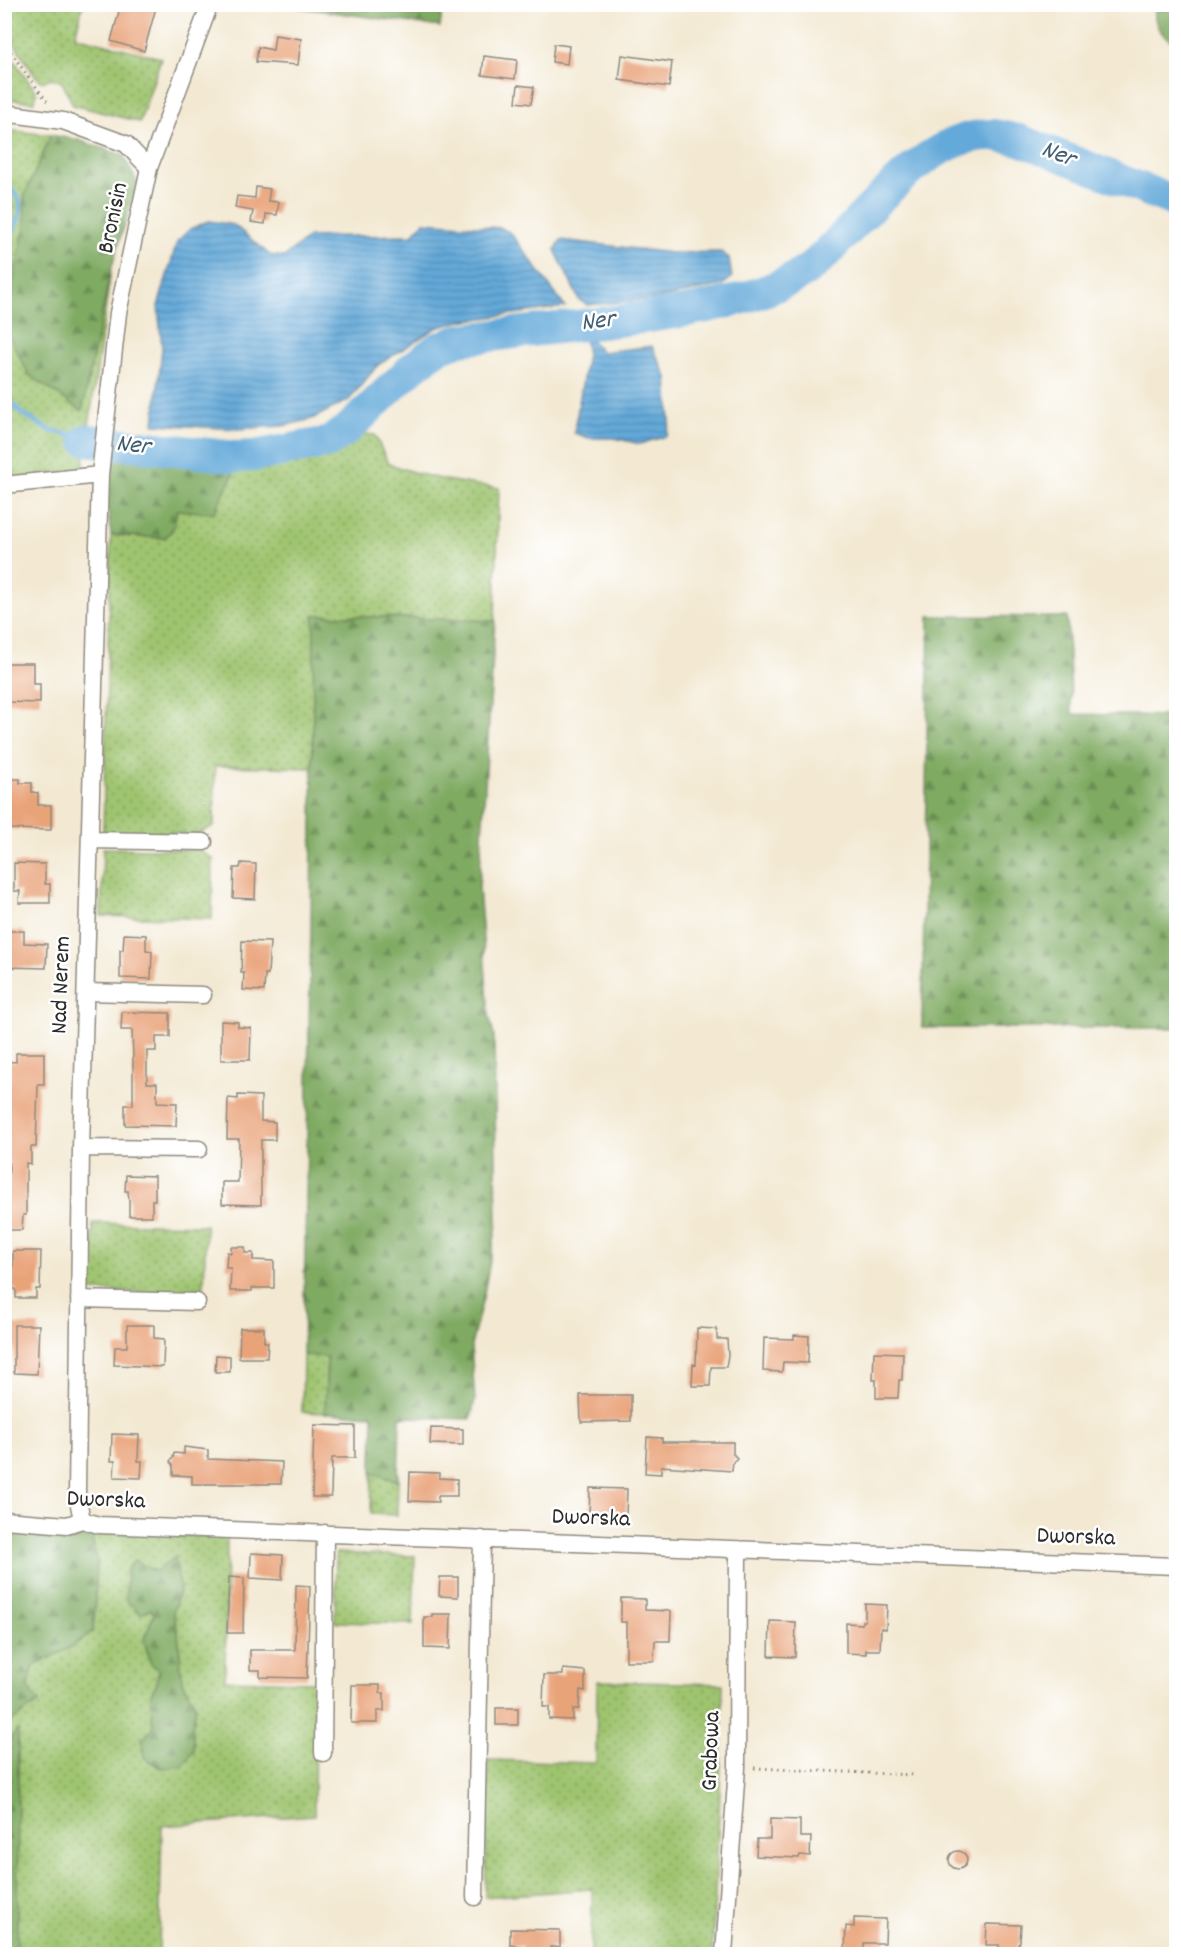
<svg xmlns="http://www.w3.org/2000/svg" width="1181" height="1959" font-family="Dekko,sans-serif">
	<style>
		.grass { fill: url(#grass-dots); stroke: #65784d; stroke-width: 1.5; fill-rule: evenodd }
		.forest { fill: url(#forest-firs); stroke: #556a46; stroke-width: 1.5 }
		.water { fill: url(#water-rules); stroke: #476a82; stroke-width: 1.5 }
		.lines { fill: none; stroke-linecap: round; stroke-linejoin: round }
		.stream { stroke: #63a9d9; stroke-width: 5 }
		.river { stroke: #63a9d9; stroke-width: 32 }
		.building { fill: #e9a379 }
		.minor-casing { stroke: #8f8a7f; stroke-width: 19 }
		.path { stroke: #8f8a7f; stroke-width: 3; stroke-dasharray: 1.5 4.5; stroke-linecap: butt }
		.minor { stroke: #fff; stroke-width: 16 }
		.labels { text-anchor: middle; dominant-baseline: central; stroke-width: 5; stroke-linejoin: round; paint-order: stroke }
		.street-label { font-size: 24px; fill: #2b2b2b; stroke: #fff }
		.water-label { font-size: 26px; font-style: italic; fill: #415d71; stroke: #fff }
	</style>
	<defs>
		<pattern id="grass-dots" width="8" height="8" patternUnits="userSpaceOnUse" patternTransform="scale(1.5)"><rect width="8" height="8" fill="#9fc46f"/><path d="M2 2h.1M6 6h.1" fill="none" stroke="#829f5b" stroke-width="1.8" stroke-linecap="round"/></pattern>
		<pattern id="forest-firs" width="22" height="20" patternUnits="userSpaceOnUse" patternTransform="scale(1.5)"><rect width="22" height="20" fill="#7faa62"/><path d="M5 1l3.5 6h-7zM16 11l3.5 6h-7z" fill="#688b51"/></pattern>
		<pattern id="water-rules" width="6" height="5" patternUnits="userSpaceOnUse" patternTransform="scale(1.5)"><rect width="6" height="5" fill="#63a9d9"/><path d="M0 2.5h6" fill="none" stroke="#528ab0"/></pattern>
	</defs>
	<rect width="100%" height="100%" fill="#fff"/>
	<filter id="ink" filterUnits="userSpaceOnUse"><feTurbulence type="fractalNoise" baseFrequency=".0167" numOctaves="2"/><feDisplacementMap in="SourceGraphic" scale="12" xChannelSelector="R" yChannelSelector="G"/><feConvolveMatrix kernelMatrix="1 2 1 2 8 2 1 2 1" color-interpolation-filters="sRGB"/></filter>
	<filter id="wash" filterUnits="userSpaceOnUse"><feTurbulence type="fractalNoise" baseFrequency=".008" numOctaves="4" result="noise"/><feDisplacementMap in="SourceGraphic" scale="24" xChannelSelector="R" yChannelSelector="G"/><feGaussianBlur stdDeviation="1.35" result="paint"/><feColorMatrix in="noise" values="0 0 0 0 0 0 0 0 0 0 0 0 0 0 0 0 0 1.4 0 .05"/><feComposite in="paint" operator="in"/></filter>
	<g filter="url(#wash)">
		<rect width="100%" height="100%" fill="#f3e9d3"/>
		<!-- grass -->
		<path class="grass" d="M4,5H83L75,36L161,58L140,122L73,105L62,82L52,78L42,82L35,76L5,29Z
			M4,46L37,93L34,102L5,99Z
			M5,130L51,135L24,197L111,270L83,469L5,480Z
			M360,434L375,435L388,463C423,478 461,483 499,488L495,621L314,615L313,768L215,766L214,826L198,834L103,832L111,535L165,538L173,529L177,509L214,513L238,464L288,455Z
			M103,848L200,850L213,859L212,919L101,916Z
			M93,1223L206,1225L204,1286L189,1294L91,1291Z
			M303,1355L327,1356L325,1413L302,1412Z
			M372,1473L398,1481L397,1515L371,1514Z
			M91,1533L227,1537L225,1680L315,1682L314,1815L162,1826L159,1954H17L18,1730L5,1747V1726L18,1715L34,1666L71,1647L93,1631L97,1563ZM180,1587L173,1613L178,1633L182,1682L196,1706L192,1727L194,1750L153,1729L151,1694L157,1683L158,1669L151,1664L144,1640L154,1614L151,1609Z
			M336,1553L415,1556L413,1624L335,1622Z
			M597,1681L723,1684L720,1794L712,1954H591L592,1889L485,1897L488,1760L596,1763Z"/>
		<!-- forest -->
		<path class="forest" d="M280,5H443L440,27Z
			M1155,5H1176V44C1159,33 1153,26 1155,5Z
			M51,135L78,140L123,155L137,182L111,270L82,411L29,375L5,328V314L25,227L24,197Z
			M115,449L238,464L214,513L177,510L173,529L165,538L111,535L106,493Z
			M314,615L495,621L479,888L489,1015L494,1036L497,1225L483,1298L471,1346L475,1400L471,1419L400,1417L398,1481L372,1473L373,1415L325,1413L327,1357L303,1355L311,921Z
			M929,616L1067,617L1072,714L1176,716V1028H922Z
			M5,1531L91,1533L97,1562L93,1631L71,1647L34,1666L27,1687L39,1702L5,1726Z
			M175,1557L180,1587L173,1613L178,1633L182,1682L196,1706L192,1727L194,1750L182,1767L161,1768L144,1757L142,1740L153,1728L151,1694L157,1683L158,1669L151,1664L144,1640L154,1614L151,1609L141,1614L126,1600L127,1569L135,1560L155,1572Z
			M18,1729L17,1954H5V1747Z"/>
		<!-- water -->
		<path class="water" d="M208,221L234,225L270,255L284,257L309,237L412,235L424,222L501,228L511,233L565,307L461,321L436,328L378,365L349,400L312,419L283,426L236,429L154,424L162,348L158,306L177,242L190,229Z
			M561,240L672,253L721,252L729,258L732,278L722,285L656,299L587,305L579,300L555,250Z
			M584,339H590L602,352L652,346L667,377L670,422L667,436L640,444L614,438H589L574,433L587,354Z"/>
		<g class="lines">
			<!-- stream -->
			<path class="stream" d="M4,185C34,201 16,225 4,248
				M4,393L20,412L47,429L86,440"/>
			<!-- river -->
			<path class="river" d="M86,440L235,457L254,456L329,442L349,428L412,368L438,348L460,340C529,330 599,325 668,314C716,306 764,297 806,271C818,263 829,250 839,240C879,201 932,133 993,135C1002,136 1011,139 1020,140L1176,202"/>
		</g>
		<g id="blocks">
			<!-- building -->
			<path class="building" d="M121,4H157L144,51L111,41Z
				M275,35L301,39L298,65L256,62L258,47L273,50Z
				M554,44L569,46L567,64L552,62Z
				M622,55L672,62L669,87L619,80Z
				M484,56L517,60L515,79L482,75Z
				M518,85L534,87L531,104L516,102Z
				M256,187L270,189L268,201L279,202L277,215L266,214L265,224L251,222L253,211L235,208L237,196L255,198Z
				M5,663H33V684H40V703L4,702Z
				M4,779H20V783H32V792L38,793V805H51V830L4,829Z
				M14,863L45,864V884H50V903H19L20,891H14Z
				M241,863L256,864L255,899L233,898L234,868H240Z
				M4,931H24V943L47,944L46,968L4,967Z
				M124,934L146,935V950L152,951L151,979L120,978V950H123Z
				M242,941L270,942L268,974H265L264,991L243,990L244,973H241Z
				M122,1012L170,1013V1037H156V1051H147V1083H157V1102L177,1103L176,1126L125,1125V1105H133V1058L132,1030H121Z
				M221,1021L238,1022V1027L251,1028L250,1060H221Z
				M16,1053H44V1084H38L36,1147H31V1164L26,1163V1215H23L22,1230H4V1195L8,1189L9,1163H4V1061L16,1062Z
				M238,1095L261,1096V1121L275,1122V1140H261V1205L222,1204V1182H238L239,1139H227L228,1098L238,1099Z
				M126,1175L155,1176V1200H152V1216H129V1200L128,1191H125Z
				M231,1247H245V1253H253V1260L274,1261V1288H252V1291H230L231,1268H226L227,1252L231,1253Z
				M13,1251H41L40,1289H36V1298H16V1289H13Z
				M14,1325H39L37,1374L14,1373Z
				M127,1325H154V1338L164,1339L163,1367L114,1365L115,1347H127Z
				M240,1328H264V1342H268L267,1358H239Z
				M697,1328L717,1329V1339H727L728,1355L726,1367H711L710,1386H692L693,1364L696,1365Z
				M794,1335L809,1336L808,1363L783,1362L782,1372L763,1371L764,1338L794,1339Z
				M874,1352L903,1353L902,1380H899L898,1398H876V1380H873Z
				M216,1355L230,1356V1372H215Z
				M580,1395H631V1421L581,1422Z
				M314,1425L355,1426V1458H332L331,1497H312Z
				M431,1428L463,1429V1445L430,1444Z
				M112,1434L139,1435L138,1461H142L141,1478L114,1477L115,1461H111Z
				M647,1437L662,1438V1442H733V1454L737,1458L733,1462L732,1471L661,1466V1474L645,1473Z
				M184,1447L208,1450V1459L282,1462L281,1484H192V1476L173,1475V1466L170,1461L173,1458L174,1453L184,1454Z
				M410,1472L439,1473V1478L457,1479V1496H438V1502L409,1501Z
				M590,1488L627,1489L626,1516L589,1515Z
				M251,1553L283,1555L282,1580L250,1578Z
				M229,1577L244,1578L243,1633H227Z
				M440,1577H458V1597L439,1596Z
				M296,1585L310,1586L307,1678L260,1677V1670H250V1650H295Z
				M621,1598L645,1599V1610L671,1611L670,1641H655L654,1661H626V1622H621Z
				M865,1604L887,1605L886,1629L881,1628L880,1650H866V1654L846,1653V1623L862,1624V1621H865Z
				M432,1614H451L450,1649L424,1648V1617H432Z
				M770,1621L796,1622L795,1657L769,1656Z
				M563,1669L585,1671V1691L580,1690L579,1709H573V1720L549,1719V1707H543L544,1675H563Z
				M352,1685H380V1693H384V1711H377V1723H351Z
				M496,1708H518V1725H496Z
				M770,1819L800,1820V1837H811L810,1856L800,1855L799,1858L756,1856L757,1839H770Z
				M949 1860a9 9 0 1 1 18 0a9 9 0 1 1-18 0Z
				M854,1918L886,1919L885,1943H864V1952H845L846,1926L854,1927Z
				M987,1924L1021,1925L1020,1942L1015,1949L1014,1954H999V1945H986Z
				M510,1929L560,1930V1947H550V1954H522V1946L510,1945Z"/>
		</g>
	</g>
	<g filter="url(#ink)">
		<use href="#blocks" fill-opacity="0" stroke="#8f8a7f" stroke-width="1.5"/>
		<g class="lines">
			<defs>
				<path id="minor" d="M4,113L63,121L126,144L149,168
					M4,485L100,475
					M90,840L204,842
					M86,992L203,995
					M81,1148L199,1149
					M79,1299L197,1302
					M4,1520L67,1525L82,1520L99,1525L1176,1566
					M82,1520L77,1495L81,1148L100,475L118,313L149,168L210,4
					M323,1753L325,1533
					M475,1897L482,1539
					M724,1954L737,1767L738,1549"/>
			</defs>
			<!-- minor casing -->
			<use href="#minor" class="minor-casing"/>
			<!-- path -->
			<path class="path" d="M4,42L27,75L47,101
				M754,1768L913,1775"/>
			<!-- minor -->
			<use href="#minor" class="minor"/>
		</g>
	</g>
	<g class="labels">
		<!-- street labels -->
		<g class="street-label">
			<text transform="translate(114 218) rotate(-78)">Bronisin</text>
			<text transform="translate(62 985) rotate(-88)">Nad Nerem</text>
			<text transform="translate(106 1501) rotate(2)">Dworska</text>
			<text transform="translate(591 1519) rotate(2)">Dworska</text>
			<text transform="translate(1076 1538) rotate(2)">Dworska</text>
			<text transform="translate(712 1751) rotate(-88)">Grabowa</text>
		</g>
		<!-- water labels -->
		<g class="water-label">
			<text transform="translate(1058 155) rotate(21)">Ner</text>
			<text transform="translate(598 322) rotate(-7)">Ner</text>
			<text transform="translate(133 446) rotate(7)">Ner</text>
		</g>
	</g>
	<!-- margin -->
	<rect width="1181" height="1959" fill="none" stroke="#fff" stroke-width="24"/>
</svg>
